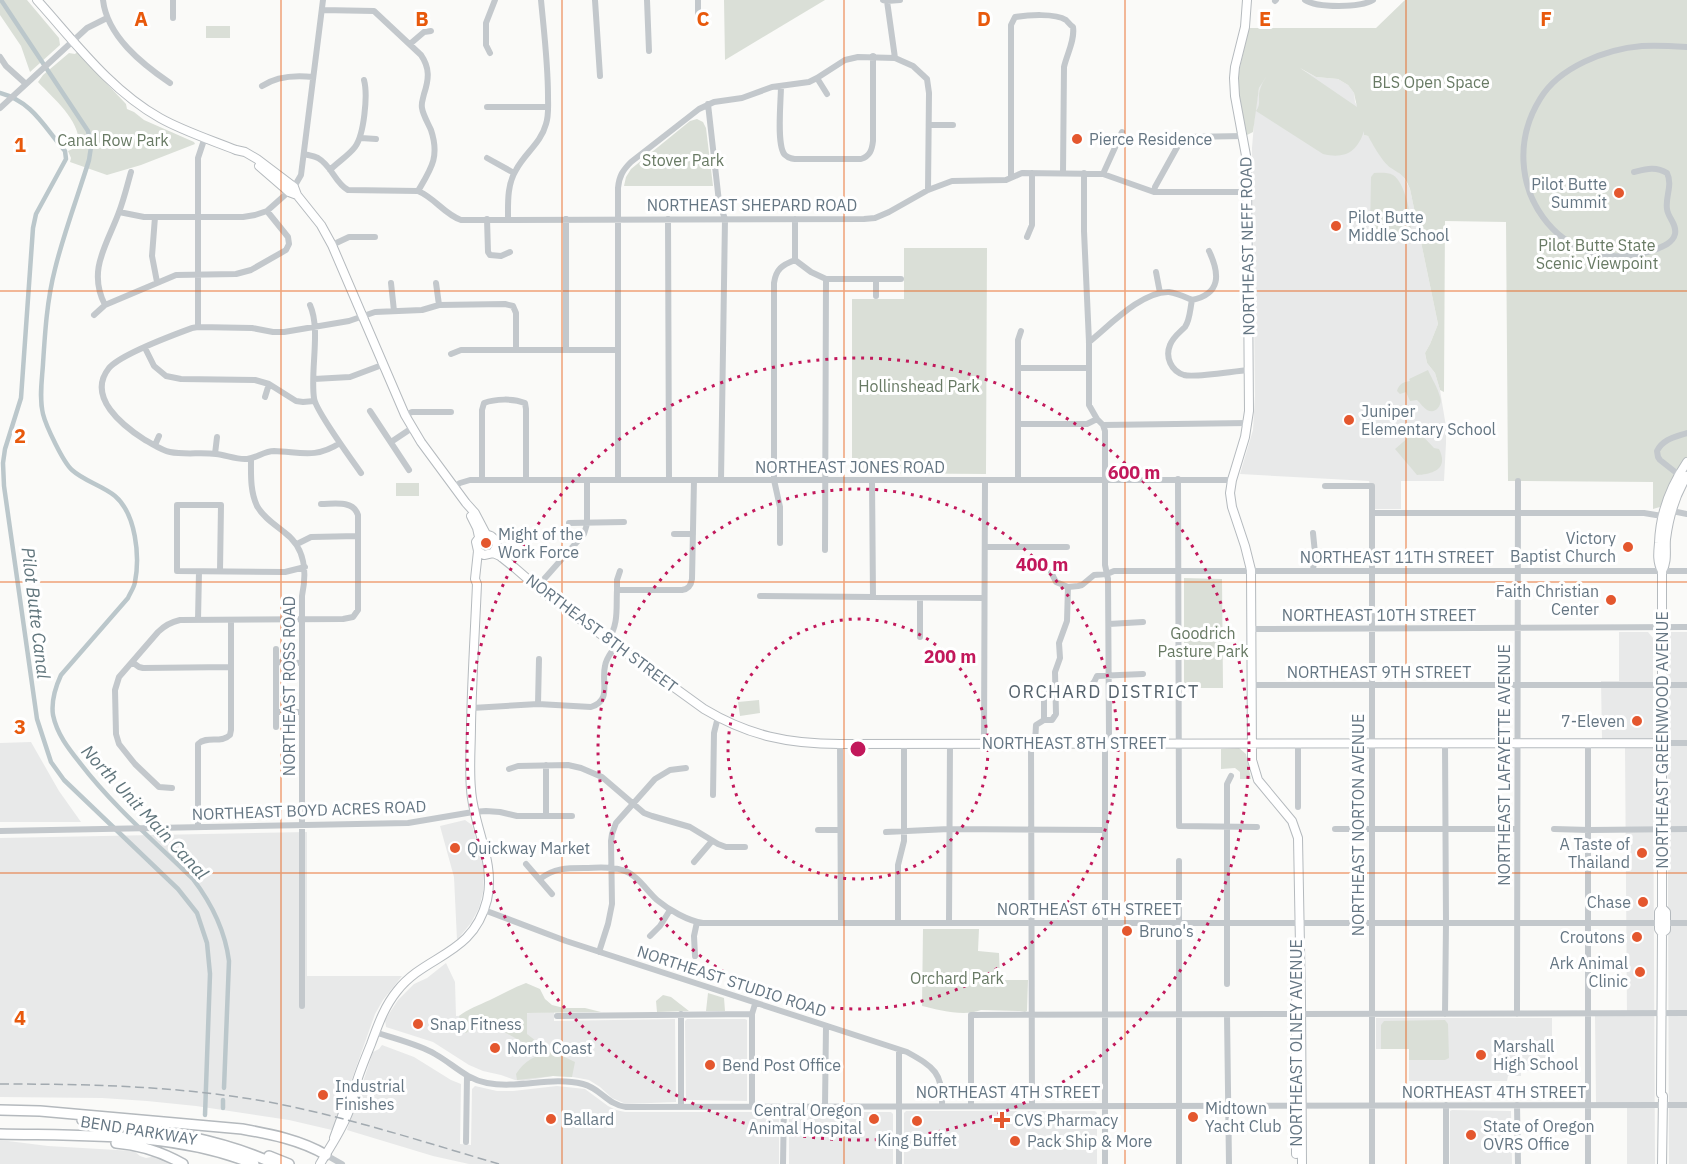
<svg xmlns="http://www.w3.org/2000/svg" width="1687" height="1164" font-family="'IBM Plex Sans',sans-serif">
	<style>
		.built { fill: #e8e9e9 }
		.green { fill: #dadfd7; fill-rule: evenodd }
		.lines { fill: none; stroke-linecap: round; stroke-linejoin: round }
		.canal { stroke: #bbc7cb; stroke-width: 4.5 }
		.major-casing { stroke: #b5babe; stroke-width: 10 }
		.highway-casing { stroke: #b4b9bd; stroke-width: 12 }
		.minor { stroke: #c3c8cc; stroke-width: 6 }
		.major { stroke: #fff; stroke-width: 8 }
		.highway { stroke: #fff; stroke-width: 9 }
		.rail { stroke: #a2aab0; stroke-width: 1.5; stroke-dasharray: 9 4.5; stroke-linecap: butt }
		.grid { fill: none; stroke: #e8590c; stroke-width: 1.5; stroke-opacity: 0.55 }
		.ring { fill: none; stroke: #c2185b; stroke-width: 3; stroke-dasharray: 3 6 }
		.poi-dot { fill: #e4572e; stroke: #fff; stroke-width: 2 }
		.labels { text-anchor: middle; dominant-baseline: central; stroke-width: 6; stroke-linejoin: round; paint-order: stroke }
		.park-label { font-size: 16px; fill: #687a64; stroke: #fff }
		.poi-label { font-size: 16px; fill: #657683; stroke: #fff; text-anchor: start }
		.street-label { font-size: 16px; fill: #657683; stroke: #fff }
		.water-label { font-size: 18px; font-style: italic; fill: #60757c; stroke: #fff }
		.neighbourhood-label { font-size: 18px; letter-spacing: 1.5px; fill: #57646e; stroke: #fff }
		.grid-label { font-size: 20px; text-anchor: middle; font-weight: bold; fill: #e8590c; stroke: #fff; stroke-width: 6; stroke-linejoin: round; paint-order: stroke }
		.centre { fill: #c2185b; stroke: #fff; stroke-width: 3 }
		.ring-label { font-size: 18px; text-anchor: middle; font-weight: bold; fill: #c2185b; stroke: #fff; stroke-width: 6; stroke-linejoin: round; paint-order: stroke }
	</style>
	<rect width="100%" height="100%" fill="#fafaf8"/>
	<!-- built -->
	<path class="built" d="M1290,66L1299,68L1316,77L1338,79L1348,85L1354,93L1355,102L1362,114L1364,121V135L1368,136L1388,164L1403,176L1410,189L1438,324L1430,344L1425,353L1427,363L1435,373L1440,390L1446,427V443L1444,481H1401V509H1374L1369,481L1240,474L1253,430L1255,396L1252,148L1255,111L1259,88L1263,80L1275,69Z
		M1619,632H1648L1653,638V740L1602,739L1601,681H1619Z
		M1667,632H1687V1164H1669Z
		M31,742L59,791L81,822H0V743Z
		M1625,748H1653L1655,1164H1627V1103H1596L1595,1016H1627Z
		M465,820L472,825L481,857L484,874L483,892L479,908L471,923L457,940L454,877L440,826Z
		M307,832V976H402L383,1000L375,1014L341,1110L332,1130L289,1120L196,1106L147,1101L102,1098L0,1097V838Z
		M446,963L455,982L456,1016L554,1012V1021L675,1019L676,1102L626,1104L612,1098L600,1087L589,1080L573,1077L553,1076L523,1081L515,1080L501,1075L483,1071L469,1065L433,1042L386,1027L385,1020L398,1000L414,984L427,978Z
		M1376,1018H1552V1071H1521V1076H1508L1507,1081H1409V1049H1376Z
		M687,1019H745L747,1020V1101L686,1100L685,1021Z
		M382,1045L414,1057L451,1080L461,1084L460,1144L471,1145L472,1089L475,1086L497,1091H513L557,1086L585,1089L608,1106L616,1110L625,1112H779V1164H469L433,1156L347,1130L373,1052L379,1049Z
		M1452,1110L1511,1111L1512,1164H1450V1111Z
		M906,1111H1095L1097,1113V1164H904V1113Z
		M791,1112H891L893,1114V1164H789V1113Z
		M0,1140L48,1146L134,1151L140,1156L146,1158L156,1156L172,1164H0Z"/>
	<!-- green -->
	<path class="green" d="M0,0H27L59,38L60,45L30,72L21,46L0,15Z
		M724,0H825L725,60Z
		M1405,0H1687V457L1671,480L1660,507L1653,509V482L1508,481L1506,222L1445,221L1444,392L1440,390L1435,373L1427,363L1425,353L1430,344L1438,324L1410,189C1405,176 1402,175 1391,168C1383,163 1373,145 1368,136L1364,135V131C1357,153 1344,159 1323,154L1256,111C1260,105 1259,103 1259,96C1259,89 1263,82 1266,77L1259,88L1253,132L1247,135L1239,96L1237,80L1249,28H1376ZM1300,68L1316,77L1338,79L1348,85L1354,93L1357,107Z
		M206,26H230V38H206Z
		M77,52L126,104L127,109L134,112L144,120L194,142L195,144L141,165L107,175L70,162L71,158L68,151L79,146C81,121 54,99 38,82L43,75L69,53L75,54Z
		M697,119L703,122L706,128L713,186H624L626,177L631,169L690,121Z
		M1374,173C1380,173 1387,172 1393,175C1406,183 1413,222 1411,236H1373L1370,233L1371,177Z
		M904,248H987L986,474L852,473V299H904Z
		M1428,370C1432,379 1438,388 1440,397C1443,404 1436,415 1427,410C1424,408 1420,403 1417,400L1410,401L1406,392L1400,394L1397,391C1399,384 1403,382 1410,381L1409,379Z
		M1417,430L1434,448L1439,449C1449,469 1433,474 1417,475L1395,449Z
		M396,483H419V496H396Z
		M1184,578L1222,579L1223,688H1184Z
		M759,700L760,713L740,716L738,702Z
		M1239,748L1246,754L1251,779H1240V772L1235,768L1221,769V749Z
		M923,929H979L978,951L999,953L1000,978L1004,980H1028L1027,1011L1025,1012L1020,1011L981,1010C964,1017 939,1010 922,1006Z
		M526,983L540,989L545,999L552,1005L564,1008H585L601,1012L527,1013V1034L536,1041L539,1047L534,1050L528,1049L524,1043L488,1023H480L466,1033L463,1032L459,1016C468,1009 479,1005 490,1000C502,994 513,988 526,983Z
		M708,993L724,998L725,1011H706Z
		M663,995L671,997L689,1011L657,1012L656,1001Z
		M1445,1020L1448,1024L1449,1058L1445,1060H1409V1049H1381V1025L1384,1021Z
		M552,1051L575,1062L572,1077L553,1076L517,1080L516,1074C524,1061 537,1054 552,1051Z"/>
	<g class="lines">
		<!-- canal -->
		<path class="canal" d="M1,0L88,131L91,147L89,160C78,196 64,232 55,269C47,300 45,332 43,364C42,380 39,398 43,414C46,426 63,462 72,470C84,481 103,486 115,496C136,514 140,556 135,582C134,588 130,593 128,598L61,675C55,688 51,701 53,715C57,734 68,748 80,763C113,806 154,841 193,879C212,904 225,930 229,961L224,1088
			M0,93C33,102 44,127 65,151L66,159L36,214L33,228L21,398L5,449L3,463L4,486L37,719L51,762L64,780L178,889L197,913L207,943L210,974L205,1115
			M223,1100V1108"/>
		<defs>
			<path id="major" d="M37,0C74,41 110,90 160,118C183,131 211,140 236,150L245,152L257,159L294,187L297,195L321,225L332,245L405,415L421,442L466,503L475,513L486,534
				M1247,0L1245,27L1235,67L1234,78L1235,96L1247,161L1249,411L1245,437L1232,480L1230,493L1232,507L1245,546L1251,570L1252,760L1258,780L1292,821L1298,838L1301,1001L1302,1164
				M259,166L289,192L297,195
				M471,516L477,528L479,537
				M493,553L500,556L515,568L545,594L704,709C749,736 789,744 840,744L1662,743
				M1662,571C1668,561 1665,550 1666,539C1669,516 1675,495 1687,476
				M1662,933L1666,930V912L1662,908
				M1296,1001V1154
				M334,1138L346,1105L351,1097
				M320,1164C331,1145 343,1129 350,1108C352,1103 352,1097 354,1091C358,1075 365,1059 371,1044C378,1025 384,1007 397,991C426,954 473,956 487,900C496,862 473,826 471,789C469,768 471,746 471,725C472,678 475,631 477,584L475,579L478,551L476,542C482,531 495,533 497,546L493,553L484,555L478,551
				M1662,1164L1663,1096L1661,1094L1662,933L1659,929V912L1662,908V571C1657,562 1658,553 1659,543C1660,513 1670,487 1687,462"/>
			<path id="highway" d="M0,1110L40,1111L242,1129C270,1134 301,1140 326,1155
				M82,1120C147,1129 214,1136 275,1164
				M0,1134C85,1136 174,1132 254,1164
				M116,1143C140,1145 162,1152 183,1164
				M269,1156L289,1164"/>
		</defs>
		<!-- major casing -->
		<use href="#major" class="major-casing"/>
		<!-- highway casing -->
		<use href="#highway" class="highway-casing"/>
		<!-- minor -->
		<path class="minor" d="M103,0C107,36 142,64 170,83
			M173,0V18
			M595,0L600,76
			M647,0L649,51
			M698,0V17
			M883,0L887,1L895,58
			M1305,0C1317,8 1360,8 1373,0
			M887,1L900,0
			M1275,1L1276,0
			M322,10L374,11L421,55C430,68 429,79 424,94C423,99 421,103 422,108C423,115 428,123 431,130C440,157 431,169 418,191
			M410,44L424,32L431,31
			M490,53L486,45V23L495,0
			M0,57L6,66L26,84
			M817,78L827,94
			M262,86C277,76 295,75 313,77
			M781,86C781,101 776,146 785,155C789,159 794,159 799,159H861C870,156 872,150 873,141V56
			M708,104L719,202L725,219L721,480
			M487,107H548
			M0,108L87,28L107,18
			M929,125H953
			M361,138L376,139
			M304,154C308,155 314,156 318,158C332,166 335,183 348,190L418,191C435,198 444,214 461,220L864,219L875,218L889,212L928,190L952,181L1006,180L1022,173L1103,174L1154,192H1248
			M487,158L514,173
			M330,170C338,162 349,155 355,147C364,135 368,95 364,80
			M1634,172C1646,169 1656,166 1667,173C1673,185 1665,197 1667,209C1668,218 1677,224 1675,234C1673,243 1662,247 1654,250C1560,283 1490,180 1540,99C1559,67 1606,49 1642,46C1657,45 1672,46 1687,47
			M1084,173V231L1089,342V405L1097,419
			M1103,174L1122,132
			M1011,177V25L1015,17C1028,15 1055,13 1066,20C1068,22 1070,25 1073,27C1075,40 1067,54 1064,67L1063,173
			M1154,192L1155,187L1180,142L1187,137L1243,136
			M119,212L144,217H243L255,215L267,211L294,187L301,175L323,0
			M155,217L152,256L157,282
			M487,219L488,252L490,255L501,256L510,252
			M508,219C508,202 507,185 516,170C525,153 541,143 546,124C549,115 548,106 548,96C548,64 544,32 541,0
			M566,219V350
			M668,219L669,480
			M1027,237L1032,225V173
			M332,245L349,237H375
			M795,260L811,272L826,279H901
			M1156,272L1160,293
			M391,283L394,311
			M436,283L439,305
			M876,296V279
			M1192,300C1190,309 1190,320 1185,327C1179,333 1173,337 1170,345C1165,357 1171,371 1184,375C1195,378 1234,371 1249,370
			M105,305C87,270 107,245 119,212C124,199 127,186 131,172
			M310,305C321,329 310,371 314,398C315,410 352,460 361,473
			M94,315L105,305L176,275L236,274L251,270L286,250L289,244L288,237L267,211
			M198,327V158L205,137
			M1089,342C1109,326 1142,291 1169,292C1177,293 1185,297 1192,300C1221,294 1220,274 1209,251
			M145,348L154,366L166,376L181,379L255,380L269,384L296,401L303,402L314,401
			M451,354L461,350H617
			M1018,368H1089
			M314,379L350,377L382,365
			M265,397L269,384
			M370,411L409,470
			M405,415L412,412H451
			M1018,424H1087L1097,419L1103,425L1248,423
			M1103,425L1105,431V565L1108,579L1109,736L1105,744V1164
			M391,442L412,428
			M340,443C315,459 301,452 274,451C264,451 257,458 247,459C237,460 226,455 216,454C201,452 185,455 170,452C161,450 153,444 145,440C123,426 86,397 109,368C121,354 173,335 192,328L198,327L252,328L273,332H284L349,321L375,312L422,310L439,305L505,304L513,306L516,313V350
			M155,445L159,436
			M215,454L217,437
			M251,459C251,474 250,491 257,506C263,517 274,524 284,532C306,548 307,572 302,596V1006
			M1679,475L1660,460L1658,457L1657,451C1663,439 1675,437 1687,433
			M1178,479L1179,826L1257,827
			M482,480V410L484,403C495,399 513,398 525,403L526,409V480
			M618,480V188C619,176 623,170 631,162L699,109L714,102L742,98L772,87L809,82L817,78L845,60L858,57L895,58L913,66L927,79L929,93L928,190
			M872,480L873,597
			M1018,480V340L1021,331
			M1325,486H1372V1164
			M454,487L460,483L470,480H1232
			M1672,511L1687,514
			M1372,513H1644L1662,516
			M569,523L624,522
			M1313,533L1315,553L1313,570
			M674,534H693
			M780,543V507L774,480V283C776,269 782,265 795,260V219
			M297,544L311,537L358,536
			M986,547H1067
			M825,550L826,279
			M220,571L221,505H177V571L285,572L305,567
			M1051,572L1056,582L1068,587L1078,586L1082,585L1094,575L1107,574L1114,571H1687
			M537,587L584,534L587,524V480
			M617,590V580L620,571
			M760,596L984,598
			M198,620L199,572
			M1109,624L1143,622
			M1251,629L1687,627
			M920,637V598
			M608,640C619,624 616,608 617,590H682C688,589 691,586 692,579L694,480
			M276,649V727
			M132,662L139,667L143,668L231,667
			M276,662L302,663
			M1251,685H1687
			M538,704L539,659
			M472,708L538,704L591,707C612,700 601,683 605,666C606,658 612,652 616,645
			M276,712H302
			M1044,720V697L1047,692C1067,692 1089,698 1097,676L1143,674
			M984,743L985,480
			M1031,743L1032,1105
			M1035,743L1036,725L1044,720H1052L1056,714L1055,672L1060,658L1059,643L1067,621L1068,587
			M1298,743V807
			M1588,743V1164
			M1662,743H1687
			M840,744L841,923
			M546,765V816
			M509,769L518,766L568,765L581,768L602,777L644,813L652,816L690,827L718,844L726,847H745
			M172,788L159,787L135,764L119,744L116,734L115,690L119,677L158,632C165,625 171,622 180,620L343,619L353,617L358,610V515C353,500 335,504 321,504
			M713,795L714,733L718,717
			M198,827V744C207,735 221,744 230,735L231,730V620
			M1335,829H1517
			M1554,829L1589,830L1687,829
			M818,830H840
			M0,831L408,823L473,812L486,811L500,812L517,816H572
			M886,832L949,829L1105,830
			M694,862L712,841
			M526,864L552,894
			M540,879C554,868 567,868 584,868C597,868 610,866 622,870C637,874 646,890 657,900C669,910 688,921 703,923H1659
			M484,910L566,941L907,1052C934,1067 943,1073 942,1105
			M898,923V865L904,841V744
			M949,923L950,744
			M1666,923H1687
			M650,936L660,926L670,910
			M599,952L608,924L612,904L611,841L612,834L616,823L655,779L670,770L686,768
			M695,956L694,936L697,922
			M1227,984V784L1231,776
			M1301,1014L1687,1013
			M1445,1014L1446,923L1445,743
			M1517,1014L1518,481
			M1227,1015L1229,1164
			M557,1016L752,1014
			M375,1032C395,1039 418,1044 435,1054C453,1064 466,1079 487,1083C519,1089 551,1076 583,1084C600,1088 608,1105 626,1107L1660,1105
			M971,1105V1015L1296,1014
			M1517,1105L1518,1164
			M1663,1105H1687
			M681,1106V1014
			M752,1106V1014L755,1004
			M825,1106L826,1026
			M466,1142L467,1076
			M326,1155L342,1164
			M783,1164L784,1106
			M899,1164V1050
			M1179,1164V861
			M1446,1164V1105"/>
		<!-- major -->
		<use href="#major" class="major"/>
		<!-- highway -->
		<use href="#highway" class="highway"/>
		<!-- rail -->
		<path class="rail" d="M0,1084C92,1084 183,1086 274,1103C350,1118 424,1142 499,1164"/>
	</g>
	<!-- grid -->
	<path class="grid" d="M281,0V1164M562,0V1164M844,0V1164M1125,0V1164M1406,0V1164M0,291H1687M0,582H1687M0,873H1687"/>
	<!-- distance rings -->
	<g class="ring">
		<circle cx="858" cy="749" r="130"/>
		<circle cx="858" cy="749" r="260"/>
		<circle cx="858" cy="749" r="391"/>
	</g>
	<!-- markers -->
	<g class="poi-dot">
		<circle cx="1077" cy="139" r="6"/>
		<circle cx="1619" cy="193" r="6"/>
		<circle cx="1336" cy="226" r="6"/>
		<circle cx="1349" cy="420" r="6"/>
		<circle cx="486" cy="543" r="6"/>
		<circle cx="1628" cy="547" r="6"/>
		<circle cx="1611" cy="600" r="6"/>
		<circle cx="1637" cy="721" r="6"/>
		<circle cx="455" cy="848" r="6"/>
		<circle cx="1642" cy="853" r="6"/>
		<circle cx="1643" cy="902" r="6"/>
		<circle cx="1127" cy="931" r="6"/>
		<circle cx="1637" cy="937" r="6"/>
		<circle cx="1640" cy="972" r="6"/>
		<circle cx="418" cy="1024" r="6"/>
		<circle cx="495" cy="1048" r="6"/>
		<circle cx="1481" cy="1055" r="6"/>
		<circle cx="710" cy="1065" r="6"/>
		<circle cx="323" cy="1095" r="6"/>
		<circle cx="1193" cy="1117" r="6"/>
		<circle cx="551" cy="1119" r="6"/>
		<circle cx="874" cy="1119" r="6"/>
		<path d="M999 1111h6v6h6v6h-6v6h-6v-6h-6v-6h6z"/>
		<circle cx="917" cy="1121" r="6"/>
		<circle cx="1471" cy="1135" r="6"/>
		<circle cx="1015" cy="1141" r="6"/>
	</g>
	<g class="labels">
		<!-- park labels -->
		<g class="park-label">
			<text x="1431" y="82">BLS Open Space</text>
			<text x="113" y="140">Canal Row Park</text>
			<text x="683" y="160">Stover Park</text>
			<text x="1597" y="245">Pilot Butte State<tspan x="1597" dy="18">Scenic Viewpoint</tspan></text>
			<text x="919" y="386">Hollinshead Park</text>
			<text x="1203" y="633">Goodrich<tspan x="1203" dy="18">Pasture Park</tspan></text>
			<text x="957" y="978">Orchard Park</text>
		</g>
		<!-- poi labels -->
		<g class="poi-label">
			<text x="1089" y="139">Pierce Residence</text>
			<text x="1607" y="184" text-anchor="end">Pilot Butte<tspan x="1607" dy="18">Summit</tspan></text>
			<text x="1348" y="217">Pilot Butte<tspan x="1348" dy="18">Middle School</tspan></text>
			<text x="1361" y="411">Juniper<tspan x="1361" dy="18">Elementary School</tspan></text>
			<text x="498" y="534">Might of the<tspan x="498" dy="18">Work Force</tspan></text>
			<text x="1616" y="538" text-anchor="end">Victory<tspan x="1616" dy="18">Baptist Church</tspan></text>
			<text x="1599" y="591" text-anchor="end">Faith Christian<tspan x="1599" dy="18">Center</tspan></text>
			<text x="1625" y="721" text-anchor="end">7-Eleven</text>
			<text x="1630" y="844" text-anchor="end">A Taste of<tspan x="1630" dy="18">Thailand</tspan></text>
			<text x="467" y="848">Quickway Market</text>
			<text x="1631" y="902" text-anchor="end">Chase</text>
			<text x="1139" y="931">Bruno's</text>
			<text x="1625" y="937" text-anchor="end">Croutons</text>
			<text x="1628" y="963" text-anchor="end">Ark Animal<tspan x="1628" dy="18">Clinic</tspan></text>
			<text x="430" y="1024">Snap Fitness</text>
			<text x="1493" y="1046">Marshall<tspan x="1493" dy="18">High School</tspan></text>
			<text x="507" y="1048">North Coast</text>
			<text x="722" y="1065">Bend Post Office</text>
			<text x="335" y="1086">Industrial<tspan x="335" dy="18">Finishes</tspan></text>
			<text x="1205" y="1108">Midtown<tspan x="1205" dy="18">Yacht Club</tspan></text>
			<text x="862" y="1110" text-anchor="end">Central Oregon<tspan x="862" dy="18">Animal Hospital</tspan></text>
			<text x="563" y="1119">Ballard</text>
			<text x="1014" y="1120">CVS Pharmacy</text>
			<text x="1483" y="1126">State of Oregon<tspan x="1483" dy="18">OVRS Office</tspan></text>
			<text x="917" y="1140" text-anchor="middle">King Buffet</text>
			<text x="1027" y="1141">Pack Ship &amp; More</text>
		</g>
		<!-- street labels -->
		<g class="street-label">
			<text x="752" y="205">NORTHEAST SHEPARD ROAD</text>
			<text transform="translate(1247 246) rotate(-91)">NORTHEAST NEFF ROAD</text>
			<text x="850" y="467">NORTHEAST JONES ROAD</text>
			<text x="1397" y="557">NORTHEAST 11TH STREET</text>
			<text x="1379" y="615">NORTHEAST 10TH STREET</text>
			<text transform="translate(602 633) rotate(37)">NORTHEAST 8TH STREET</text>
			<text x="1379" y="672">NORTHEAST 9TH STREET</text>
			<text transform="translate(289 686) rotate(-90)">NORTHEAST ROSS ROAD</text>
			<text transform="translate(1662 740) rotate(-90)">NORTHEAST GREENWOOD AVENUE</text>
			<text x="1074" y="743">NORTHEAST 8TH STREET</text>
			<text transform="translate(1504 765) rotate(-90)">NORTHEAST LAFAYETTE AVENUE</text>
			<text transform="translate(309 810) rotate(-2)">NORTHEAST BOYD ACRES ROAD</text>
			<text transform="translate(1358 825) rotate(-90)">NORTHEAST NORTON AVENUE</text>
			<text x="1089" y="909">NORTHEAST 6TH STREET</text>
			<text transform="translate(732 981) rotate(18)">NORTHEAST STUDIO ROAD</text>
			<text transform="translate(1296 1043) rotate(-90)">NORTHEAST OLNEY AVENUE</text>
			<text x="1008" y="1092">NORTHEAST 4TH STREET</text>
			<text x="1494" y="1092">NORTHEAST 4TH STREET</text>
			<text transform="translate(139 1130) rotate(9)">BEND PARKWAY</text>
		</g>
		<!-- water labels -->
		<g class="water-label">
			<text transform="translate(36 613) rotate(83)">Pilot Butte Canal</text>
			<text transform="translate(145 812) rotate(47)">North Unit Main Canal</text>
		</g>
		<!-- neighbourhood labels -->
		<g class="neighbourhood-label">
			<text x="1104" y="691">ORCHARD DISTRICT</text>
		</g>
	</g>
	<g class="grid-label">
		<text x="141" y="26">A</text>
		<text x="422" y="26">B</text>
		<text x="703" y="26">C</text>
		<text x="984" y="26">D</text>
		<text x="1265" y="26">E</text>
		<text x="1546" y="26">F</text>
		<text x="20" y="152">1</text>
		<text x="20" y="443">2</text>
		<text x="20" y="734">3</text>
		<text x="20" y="1025">4</text>
	</g>
	<circle cx="858" cy="749" r="9" class="centre"/>
	<g class="ring-label">
		<text x="1134" y="479">600 m</text>
		<text x="1042" y="571">400 m</text>
		<text x="950" y="663">200 m</text>
	</g>
</svg>
